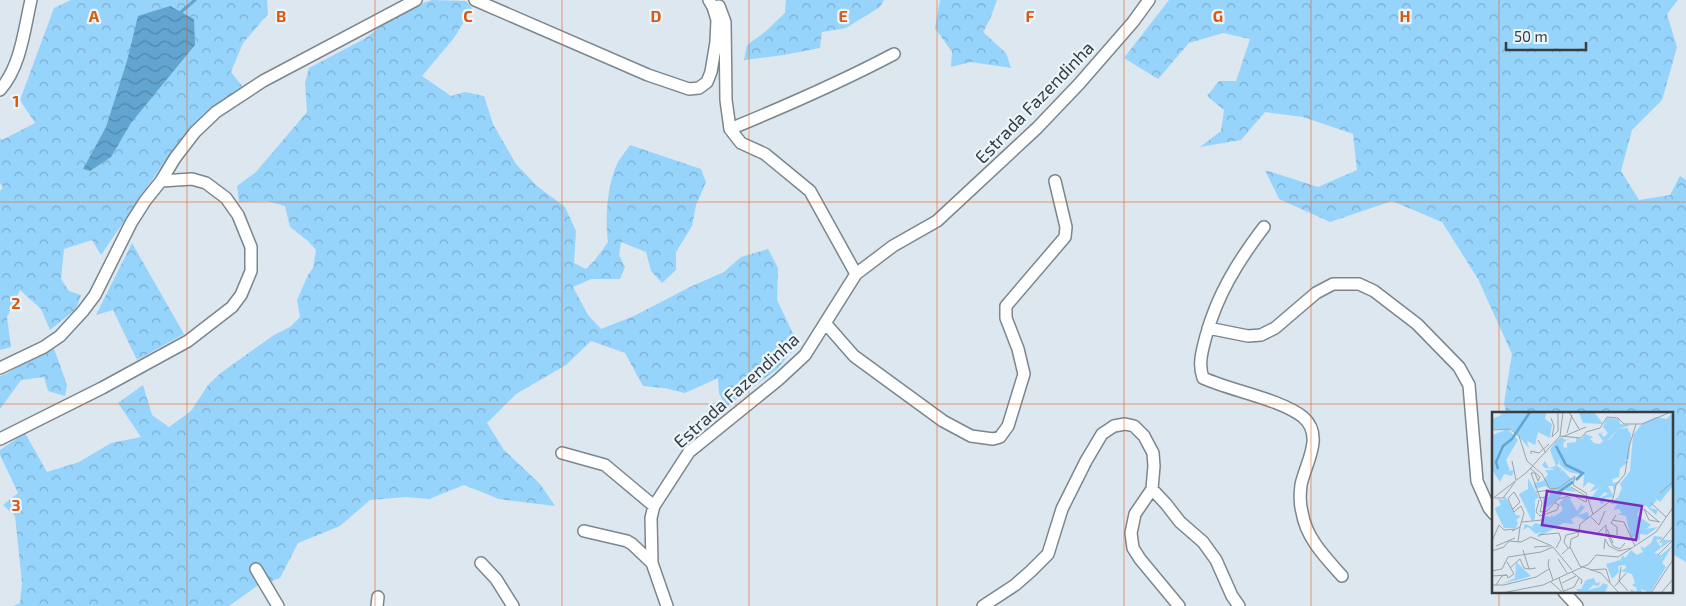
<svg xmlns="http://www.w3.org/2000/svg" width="1686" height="606" font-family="'Exo 2',sans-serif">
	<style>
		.forest { fill: url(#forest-crowns) }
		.water { fill: url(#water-waves) }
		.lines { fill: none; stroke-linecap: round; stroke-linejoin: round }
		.stream { stroke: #61a5d0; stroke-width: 3 }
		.minor-casing { stroke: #7c868d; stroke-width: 14 }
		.minor { stroke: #fff; stroke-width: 11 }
		.grid { fill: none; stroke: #df580f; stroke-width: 1; stroke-opacity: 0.55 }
		.labels { text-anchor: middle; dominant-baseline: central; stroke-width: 4.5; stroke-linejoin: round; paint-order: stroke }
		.street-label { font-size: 18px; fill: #393d40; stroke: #eaf5fc }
		.inset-river { fill: none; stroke: #61a5d0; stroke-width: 2.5 }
		.inset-road { fill: none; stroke: #9ba3a9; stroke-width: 1 }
		.view { fill: #7b2cbf; fill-opacity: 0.15; stroke: #7b2cbf; stroke-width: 2.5 }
		.inset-edge { fill: none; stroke: #393d40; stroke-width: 2.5 }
		.grid-label { font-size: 16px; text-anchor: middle; font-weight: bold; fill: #df580f; stroke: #eaf5fc; stroke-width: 4.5; stroke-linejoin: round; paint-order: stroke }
	</style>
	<defs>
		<pattern id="forest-crowns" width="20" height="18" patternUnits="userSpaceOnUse" patternTransform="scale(1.25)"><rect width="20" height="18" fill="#97d4fc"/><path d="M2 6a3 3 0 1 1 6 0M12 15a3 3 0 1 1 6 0" fill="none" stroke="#7cadcd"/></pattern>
		<pattern id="water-waves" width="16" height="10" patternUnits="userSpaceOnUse" patternTransform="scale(1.25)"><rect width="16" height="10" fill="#61a5d0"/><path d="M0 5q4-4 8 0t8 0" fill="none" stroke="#5188aa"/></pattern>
	</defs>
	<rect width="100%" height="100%" fill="#dce7ef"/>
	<!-- forest -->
	<path class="forest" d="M71,0H267L268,14L243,43L231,72L243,87L203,114L163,164L101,255L92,240L64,249L61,279L69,291L81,295L76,309L50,330L41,309L20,290L7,317L11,347L0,350V191L3,187L0,183V138L2,140L35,123L20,100L54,8Z
		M432,0L466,1L472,8L454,38L422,76L451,96L465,92L484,96L493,124L516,164L537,186L565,207L576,231L574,263L586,269L595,260L608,242C605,220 607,185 617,164C620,158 626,151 630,145L701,169L706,182L696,205L692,226L676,252V270L662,283L651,271L646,252L621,242L619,255L625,267L620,279H591L573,287L588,315L601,329L634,316L692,286L724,272L741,257L768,249L778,268L777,300L798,344L777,369L726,407L719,393L718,378L685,393L664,388L643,386L625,353L591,341L566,365L516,394L487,423L504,450L540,484L555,506L499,499L464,485L429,499L406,497L370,500L340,526L298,543L280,578L257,586L229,606H13L20,603L22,583L15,516L3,505L18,493L0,455V450L25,433L47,472L79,462L111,443L141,437L118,403L143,385L152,415L169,427L191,411L208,385L222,372L274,335L290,327L300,317L297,300L308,275L313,268L316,250L308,241L290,227L285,206L267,201L239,202L237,186L256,172L307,112L305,83L309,68L364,39L403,10Z
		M786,0H884L880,7L846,28L822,32L820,48L784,55L744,60L747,45L765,32L785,13Z
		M940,0H997L990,19L983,32L1006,53L1011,68L971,62L951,67L952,52L935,28Z
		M1169,0H1678L1667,14L1677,47L1662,100L1632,130L1621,171L1639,200L1670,195L1680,176L1686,180V562L1672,554V414L1506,413L1504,403L1512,354L1478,279L1442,222L1392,201L1330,222L1279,199L1265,170L1318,187L1357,170L1353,134L1303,117L1265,112L1241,140L1200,147L1221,131L1224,110L1207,96L1219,81H1236L1250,39L1223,33L1189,43L1158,79L1124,58Z
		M132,243L184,334L137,360L113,310L96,315Z
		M53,346L67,385L65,396L48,391L44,377L21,380L0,409V376L6,374Z"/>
	<!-- water -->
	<path class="water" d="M170,6L194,19L195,45L131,123L111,157L90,171L83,169L106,127L127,61L138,16Z"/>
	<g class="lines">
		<!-- stream -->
		<path class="stream" d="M181,12L195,0"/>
		<defs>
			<path id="minor" d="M475,0L648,75L689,89L699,88L707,82L711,72L716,42L717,20L713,7L709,0
				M719,6L725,22L726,100L730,129L741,143L765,154L810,191L856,274
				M0,90C21,66 24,30 31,0
				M730,129C786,106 841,82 894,54
				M1264,227C1238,261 1217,295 1206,336C1202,351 1198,364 1203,378C1232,391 1280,399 1303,417C1325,436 1305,464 1301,485C1300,493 1300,505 1302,512C1306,538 1325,557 1342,576
				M826,324L854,356L943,421L971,436L993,439L1000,437L1008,426L1024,374L1018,349L1006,318V306L1065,237L1066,227L1055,181
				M1208,328L1248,336L1261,335L1275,328L1316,293L1333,284H1359L1374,291L1417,324L1459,367L1469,385L1477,481L1489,508L1494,514
				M0,368L44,347L60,336L83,311L95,295L131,223L145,201L161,181L175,158L195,132L216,112L263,81L416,0
				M0,439L102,388L188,341L232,307L241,295L251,271V247L238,215L226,198L206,183L192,179L161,181
				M562,453L605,465L654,506
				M1152,489L1166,504L1180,522L1203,542L1216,560L1232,596L1239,606
				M584,531L627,541L632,544L652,563
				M481,563L496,579L513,606
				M256,569L278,606
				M1564,592L1577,606
				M377,606L378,597
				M667,606L652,563L651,518L654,506L689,452L778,380L805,355L856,274L893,246L937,221L1037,128L1079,84L1133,22L1149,0
				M983,606L1015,585L1031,571L1048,554L1062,509L1086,461L1102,434L1114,426L1125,424L1134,426L1144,436L1153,453L1154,466L1152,489L1135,514L1131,533L1133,548L1140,559L1179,606"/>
		</defs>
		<!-- minor casing -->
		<use href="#minor" class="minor-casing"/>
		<!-- minor -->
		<use href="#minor" class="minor"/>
	</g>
	<!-- grid -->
	<path class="grid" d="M187,0V606M375,0V606M562,0V606M749,0V606M937,0V606M1124,0V606M1311,0V606M1499,0V414M0,202H1686M0,404H1686M1499,592V606"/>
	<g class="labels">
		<!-- street labels -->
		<g class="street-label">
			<text transform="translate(1034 102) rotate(-46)">Estrada Fazendinha</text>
			<text transform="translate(736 390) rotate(-42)">Estrada Fazendinha</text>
		</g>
	</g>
	<!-- overview -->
	<g transform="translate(1492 412)">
		<rect width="181" height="181" fill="#dce7ef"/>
		<path d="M136,16L132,33H125L123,27L116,30L126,17Z" fill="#97d4fc"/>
		<path d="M7,0H54L53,7L60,12L58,26L46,20L43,33L35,29L37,36L20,17H0V7L9,3ZM102,0L111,12L91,11L87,1ZM181,0V74L168,90L162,84L165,88L158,96L166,98L164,103L153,93L149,95L145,103L159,113L154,117L166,115L155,123L148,122V129L143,124L139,127L134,104L125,102L130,101L127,97L121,98L125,92H118L126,85L130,76L128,72L138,59L141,23L150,12L164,5L175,7ZM115,6L127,7L128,12L139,13L126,17L116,28L123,26L125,33H132L135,17L139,22L137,47L132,48L137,50L128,56L127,65L120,67L121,71L130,69L124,73L122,80L121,74H116L122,85L113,86L111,92L108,91V86L116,82L113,80L107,86L96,89L107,76L98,80L103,73L96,70L91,76L92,63L76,60L78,57L75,59L67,52L69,46L65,54L70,57L68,60L71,58L78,66H83L78,75L84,80L72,78L68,86L51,99V86H56L60,78L53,74L43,77L42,71L51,69L56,62L53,58H61L62,57L53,56L50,53L53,49L57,56L64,54L58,38L63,30L69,25L74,28L81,24L72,30L71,35L75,36V31L84,30V26L90,27L93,22L101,25L98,27L102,31L108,32L111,29L106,22L112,20L109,22L112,25L116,21L111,15ZM16,17L26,28L14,48L18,59L22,58L20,64L12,62L8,70L0,58V23ZM36,66L47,85L43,88V107L40,109L27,82L36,77ZM13,84L24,103L29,104L24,108L18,98L26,111L24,116H12L4,100L3,96L9,93L6,87L11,88ZM82,84L78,87L85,99L89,93L93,95L86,103L96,100L97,106L92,108L85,104L79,107L82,112L71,111L45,126L49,120L44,122L36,115L31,118L33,112L43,116L40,114L43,111L51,113V104L59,105L60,102L61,105L69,100L71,96L67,92L72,86ZM162,124L171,125L167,130L168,127L164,128L169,135L171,128H180L162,141L169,143L181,133L170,151L174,155L158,181L149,177L150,181L138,180L139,177L144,180L145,176L140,173L143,171L140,162L129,159L134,156L133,153L126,154L127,160L120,167L114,152L128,148L131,143L133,146L139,138L145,143L151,140L148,134L152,136L159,131ZM24,150L39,164L10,172L23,166ZM102,166L104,171L108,170L107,174L101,173L96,178L108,175L111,171L116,173L113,181H87L84,177H89L94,168Z" fill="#97d4fc"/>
		<path class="inset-river" d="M64,34L74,53L91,61L84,68M6,57L4,50L11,34L20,27L38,0M65,81L81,70"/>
		<path class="inset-road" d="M77,0L87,17M59,6L62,14L60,25L66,19V0M0,18L18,17L27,24L35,49L50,62L58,77L67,76L83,64M75,21L80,3M68,24L89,26L94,20L108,16L115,5L126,6L132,12H150L179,0M68,24L71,0M70,25L94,15M46,28L54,41M39,42V39L47,41L57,32M20,49L24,68M38,56L48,65L46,69L43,61H39L50,91L48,100L55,99L66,87L80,83L94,90L95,85L79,75M83,64L81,73L94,81L101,102M44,80L57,78L54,85L47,86M168,81L182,69M18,84L22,80L28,90L21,97M18,84L16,87L22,100L29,94M3,86H11L23,70M0,87L35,60L68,24M47,88L44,100L48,104L65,98L67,93L63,91M159,91L174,105M152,97L157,108L168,110M152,97L167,110M124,103L119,111L125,115V123M99,105L107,113L113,99M120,108L132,110L143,134M30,110L50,108M28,115L32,101L29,94M115,117L121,131M20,119L28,115L26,130M105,122L114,113V120L121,134L128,137L133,131M46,123L67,121L69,127L64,136M0,129L7,113L12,118L23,117M168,131L182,113M4,134L23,126M42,135L58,134M78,135L88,154L109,161L127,181M76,136L72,130L74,123L87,120M112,137L113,127L117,134L127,139L139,136M31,138L37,157L44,156M0,139L12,135L17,129L29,130L39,125L60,134M70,142L78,135L79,127L86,124L88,112L121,87L124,73L133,62L137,35L144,12M166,143L182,127M57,147L56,153L61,168M66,147L75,161M129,155L127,169L136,179M18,156L28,147L32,156L37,157M98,158L114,157L118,170M0,159L10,157L16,145L49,140L61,135L80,158M80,160L90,168L89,172M0,164L15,163M67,166L72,181M59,170L71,181M70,171L84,164M0,173H12L44,165L57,157M4,173L10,164L15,163L16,166L22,162L15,150M123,174L134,161M72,179L82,175L87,166M10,181L51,173L97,152L104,143L126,145L164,120L182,94M159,181L182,146M169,181L182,166"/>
		<path class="view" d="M55,79L150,94L144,128L50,113Z"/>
		<rect width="181" height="181" class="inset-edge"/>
	</g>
	<g class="grid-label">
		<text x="94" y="22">A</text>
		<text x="281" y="22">B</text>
		<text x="468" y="22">C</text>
		<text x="656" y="22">D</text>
		<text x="843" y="22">E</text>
		<text x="1030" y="22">F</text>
		<text x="1218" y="22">G</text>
		<text x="1405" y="22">H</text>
		<text x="16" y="107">1</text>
		<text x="16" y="309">2</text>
		<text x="16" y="511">3</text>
	</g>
	<!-- scale -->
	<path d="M1506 42v8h80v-8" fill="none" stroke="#393d40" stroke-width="2.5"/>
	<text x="1514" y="42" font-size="15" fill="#393d40" stroke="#eaf5fc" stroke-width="4" paint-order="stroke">50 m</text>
</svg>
